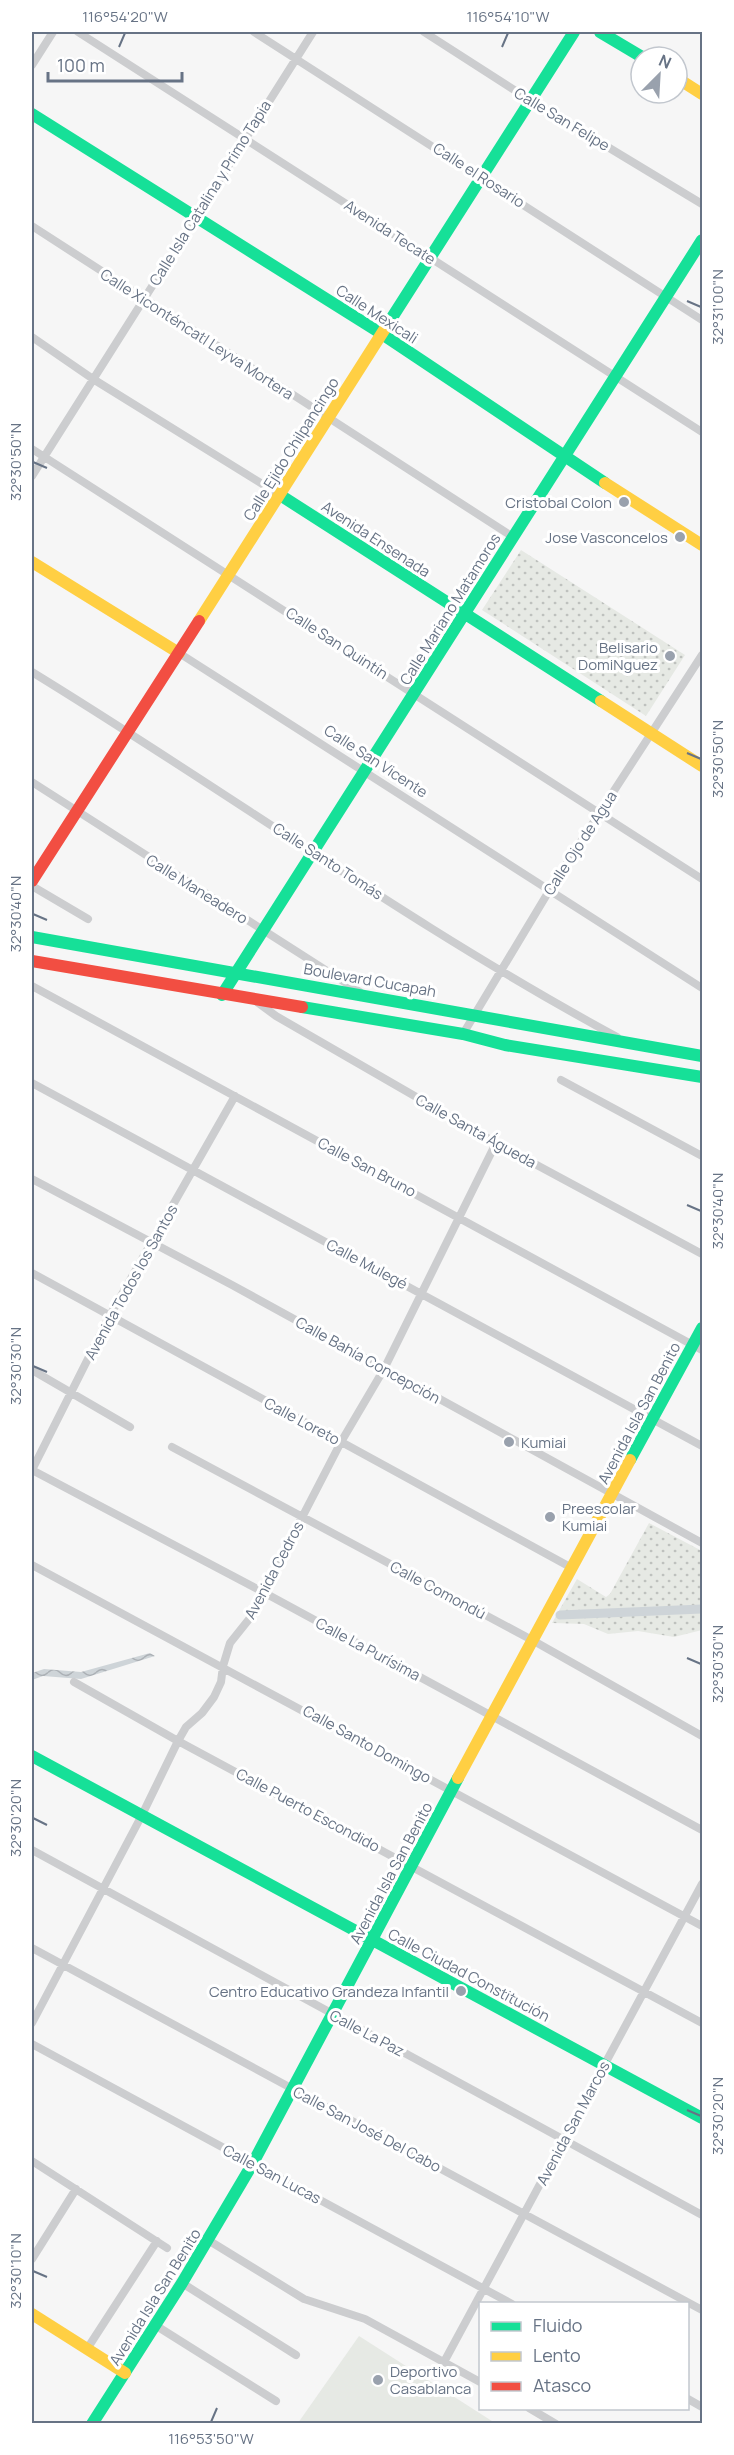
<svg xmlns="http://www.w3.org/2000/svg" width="734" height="2455" font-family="Manrope,sans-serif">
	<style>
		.green { fill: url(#green-dots) }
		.pitch { fill: #e6e9e4 }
		.water { fill: url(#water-waves) }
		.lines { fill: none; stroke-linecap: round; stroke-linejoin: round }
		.canal { stroke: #ced4d8; stroke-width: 9 }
		.street { stroke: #cccdcf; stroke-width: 8 }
		.fast { stroke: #16e098; stroke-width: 12 }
		.slow { stroke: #ffcf43; stroke-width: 12 }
		.jam { stroke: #f24e42; stroke-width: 12 }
		.ticks { fill: none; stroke: #677385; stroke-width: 2 }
		.poi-dot { fill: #99a1ad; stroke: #fff; stroke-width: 2 }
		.labels { text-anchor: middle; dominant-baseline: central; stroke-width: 6; stroke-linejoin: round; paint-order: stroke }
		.street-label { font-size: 15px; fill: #677385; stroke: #fff }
		.poi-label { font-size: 15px; fill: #677385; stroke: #fff; text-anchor: end }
		.neatline { fill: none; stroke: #677385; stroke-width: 2 }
		.ticks-label { font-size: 15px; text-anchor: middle; fill: #677385 }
	</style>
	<defs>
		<pattern id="green-dots" width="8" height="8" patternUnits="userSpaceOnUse" patternTransform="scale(1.5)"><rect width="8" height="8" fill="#e6e9e4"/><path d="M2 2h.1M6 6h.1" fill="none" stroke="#bec1be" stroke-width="1.8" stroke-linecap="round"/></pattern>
		<pattern id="water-waves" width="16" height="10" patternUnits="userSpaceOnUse" patternTransform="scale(1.5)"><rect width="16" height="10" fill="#ced4d8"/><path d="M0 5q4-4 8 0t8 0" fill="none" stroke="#abb0b5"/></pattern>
	</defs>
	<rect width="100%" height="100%" fill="#f6f6f6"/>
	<!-- green -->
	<path class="green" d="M521,550L685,655L646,716L482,610Z
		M649,1523L702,1551V1630L674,1637L638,1631L608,1634L584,1624L552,1623L577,1579L606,1597L610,1594Z"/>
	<!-- pitch -->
	<path class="pitch" d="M359,2336L495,2423H298Z"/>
	<!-- water -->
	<path class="water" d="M150,1653L155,1656L81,1679L43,1676L32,1680V1673L44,1669L81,1672Z"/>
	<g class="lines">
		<!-- canal -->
		<path class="canal" d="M560,1615L702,1609"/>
		<!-- street -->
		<path class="street" d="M78,32L702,432
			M254,32L702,320
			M424,32L530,100L702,204
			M32,65L53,32
			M32,226L513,537
			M32,337L93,379L280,495
			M32,449L702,879
			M32,476L313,32
			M179,653L702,988
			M32,672C228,792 415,928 617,1037
			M32,782L360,992
			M32,886L88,919
			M32,986L702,1350
			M257,1002L276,1016L496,1143L702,1254
			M463,1034L549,891L702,655
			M561,1080L702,1156
			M32,1083L702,1446
			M32,1179L232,1285L702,1543
			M32,1273L572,1568
			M32,1370L130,1427
			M172,1447L532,1640L702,1736
			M32,1470L263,1592L702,1830
			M32,1470L109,1317L235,1096
			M32,1565L702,1926
			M74,1682L178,1741L702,2023
			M32,1850L702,2215
			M32,1948L702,2310
			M32,2023L142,1815L178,1741L186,1727L202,1713L214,1697L221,1682L223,1666L230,1643L250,1618L341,1442L384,1369L496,1143
			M32,2044L512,2304
			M32,2161L167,2248
			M208,2240L304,2299L365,2319L480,2382
			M32,2259L76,2189
			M182,2283L296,2355
			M155,2325L276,2401
			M87,2349L157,2241
			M444,2362L702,1884
			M688,2399L702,2407
			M529,2408L556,2424"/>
		<!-- fast -->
		<path class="fast" d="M600,32L642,57
			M32,114L382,334L605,483
			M386,327L574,32
			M280,495L601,701
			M32,937L702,1056
			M222,995L702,240
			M302,1007L463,1034L505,1045L702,1077
			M630,1460L702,1328
			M32,1756L702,2118
			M92,2424L182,2283L253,2163L458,1778"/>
		<!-- slow -->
		<path class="slow" d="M677,78L702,94
			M605,483L702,545
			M32,562L179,653
			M199,621L386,327
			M601,701L702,766
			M458,1778L630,1460
			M32,2314L125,2373"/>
		<!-- jam -->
		<path class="jam" d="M32,881L199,621
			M32,961L302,1007"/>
	</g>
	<!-- ticks -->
	<path class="ticks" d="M119,47L125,33M502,47L508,33M687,301L701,307M33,462L47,468M687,753L701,759M33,914L47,920M687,1205L701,1211M33,1366L47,1372M687,1658L701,1664M33,1818L47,1825M687,2110L701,2116M33,2271L47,2277M211,2422L217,2408"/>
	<!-- markers -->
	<g class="poi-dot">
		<circle cx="624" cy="502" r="6"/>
		<circle cx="680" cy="537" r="6"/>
		<circle cx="670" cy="656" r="6"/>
		<circle cx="509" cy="1442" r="6"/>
		<circle cx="550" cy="1517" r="6"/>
		<circle cx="461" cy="1991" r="6"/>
		<circle cx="378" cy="2380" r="6"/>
	</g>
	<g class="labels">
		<!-- street labels -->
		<g class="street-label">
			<text transform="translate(562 119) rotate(31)">Calle San Felipe</text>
			<text transform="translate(479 175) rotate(33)">Calle el Rosario</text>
			<text transform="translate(210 193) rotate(-58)">Calle Isla Catalina y Primo Tapia</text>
			<text transform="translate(390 232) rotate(33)">Avenida Tecate</text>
			<text transform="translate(377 314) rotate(33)">Calle Mexicali</text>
			<text transform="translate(197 334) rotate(33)">Calle Xiconténcatl Leyva Mortera</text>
			<text transform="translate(291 449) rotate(-58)">Calle Ejido Chilpancingo</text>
			<text transform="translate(376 539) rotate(33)">Avenida Ensenada</text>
			<text transform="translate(450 609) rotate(-58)">Calle Mariano Matamoros</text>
			<text transform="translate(337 643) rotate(33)">Calle San Quintín</text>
			<text transform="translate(376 761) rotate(33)">Calle San Vicente</text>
			<text transform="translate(580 843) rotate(-57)">Calle Ojo de Agua</text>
			<text transform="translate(328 861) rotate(33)">Calle Santo Tomás</text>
			<text transform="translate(197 889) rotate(32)">Calle Maneadero</text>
			<text transform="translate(370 980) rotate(10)">Boulevard Cucapah</text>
			<text transform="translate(476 1131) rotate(29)">Calle Santa Águeda</text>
			<text transform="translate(367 1167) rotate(28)">Calle San Bruno</text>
			<text transform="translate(367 1264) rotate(28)">Calle Mulegé</text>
			<text transform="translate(131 1282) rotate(-61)">Avenida Todos los Santos</text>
			<text transform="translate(368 1360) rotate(29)">Calle Bahía Concepción</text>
			<text transform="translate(639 1413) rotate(-62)">Avenida Isla San Benito</text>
			<text transform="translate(302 1421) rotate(28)">Calle Loreto</text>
			<text transform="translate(274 1570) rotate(-62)">Avenida Cedros</text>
			<text transform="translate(438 1590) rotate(28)">Calle Comondú</text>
			<text transform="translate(368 1649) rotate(28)">Calle La Purísima</text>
			<text transform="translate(367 1744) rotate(29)">Calle Santo Domingo</text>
			<text transform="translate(308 1810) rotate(28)">Calle Puerto Escondido</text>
			<text transform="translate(391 1873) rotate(-62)">Avenida Isla San Benito</text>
			<text transform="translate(469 1975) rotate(28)">Calle Ciudad Constitución</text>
			<text transform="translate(367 2033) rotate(28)">Calle La Paz</text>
			<text transform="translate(573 2123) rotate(-62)">Avenida San Marcos</text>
			<text transform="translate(367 2129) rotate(28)">Calle San José Del Cabo</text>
			<text transform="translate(272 2174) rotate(28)">Calle San Lucas</text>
			<text transform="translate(155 2297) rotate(-58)">Avenida Isla San Benito</text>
		</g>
		<!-- poi labels -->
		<g class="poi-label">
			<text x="612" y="502">Cristobal Colon</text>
			<text x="668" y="537">Jose Vasconcelos</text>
			<text x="658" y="647">Belisario<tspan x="658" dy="17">DomiNguez</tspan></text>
			<text x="521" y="1442" text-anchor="start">Kumiai</text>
			<text x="562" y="1508" text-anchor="start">Preescolar<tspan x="562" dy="17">Kumiai</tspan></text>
			<text x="449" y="1991">Centro Educativo Grandeza Infantil</text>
			<text x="390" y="2371" text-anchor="start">Deportivo<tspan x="390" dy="17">Casablanca</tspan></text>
		</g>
	</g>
	<!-- border -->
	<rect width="734" height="2455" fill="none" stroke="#ffffff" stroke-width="66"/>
	<!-- legend -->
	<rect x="479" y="2302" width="210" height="108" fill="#ffffff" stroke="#c2c7ce" stroke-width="1.5"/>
	<rect x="491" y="2322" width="30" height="9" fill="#16e098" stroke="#c2c7ce" stroke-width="1.5"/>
	<text x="533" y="2332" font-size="18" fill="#677385">Fluido</text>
	<rect x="491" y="2352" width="30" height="9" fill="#ffcf43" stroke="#c2c7ce" stroke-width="1.5"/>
	<text x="533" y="2362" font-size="18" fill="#677385">Lento</text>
	<rect x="491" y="2382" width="30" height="9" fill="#f24e42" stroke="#c2c7ce" stroke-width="1.5"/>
	<text x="533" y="2392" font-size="18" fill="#677385">Atasco</text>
	<!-- north arrow -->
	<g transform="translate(659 75) rotate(24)"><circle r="28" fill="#ffffff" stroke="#c2c7ce" stroke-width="1.5"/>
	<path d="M0-4.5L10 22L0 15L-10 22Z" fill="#99a1ad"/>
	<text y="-9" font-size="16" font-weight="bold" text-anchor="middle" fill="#677385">N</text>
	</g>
	<!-- scale -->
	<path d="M48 72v9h134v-9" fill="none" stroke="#677385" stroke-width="3"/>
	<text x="57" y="72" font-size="18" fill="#677385" stroke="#ffffff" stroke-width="4.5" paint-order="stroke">100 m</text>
	<rect x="33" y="33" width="668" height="2389" class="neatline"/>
	<g class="ticks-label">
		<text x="125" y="22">116°54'20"W</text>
		<text x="508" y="22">116°54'10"W</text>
		<text transform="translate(718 307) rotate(-90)" y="5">32°31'00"N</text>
		<text transform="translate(16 462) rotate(-90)" y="5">32°30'50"N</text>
		<text transform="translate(718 759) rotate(-90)" y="5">32°30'50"N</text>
		<text transform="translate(16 914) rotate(-90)" y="5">32°30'40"N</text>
		<text transform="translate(718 1211) rotate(-90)" y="5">32°30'40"N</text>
		<text transform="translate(16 1366) rotate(-90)" y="5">32°30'30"N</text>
		<text transform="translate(718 1664) rotate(-90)" y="5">32°30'30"N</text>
		<text transform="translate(16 1818) rotate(-90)" y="5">32°30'20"N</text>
		<text transform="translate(718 2116) rotate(-90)" y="5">32°30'20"N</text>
		<text transform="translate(16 2271) rotate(-90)" y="5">32°30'10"N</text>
		<text x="211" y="2444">116°53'50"W</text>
	</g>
</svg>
